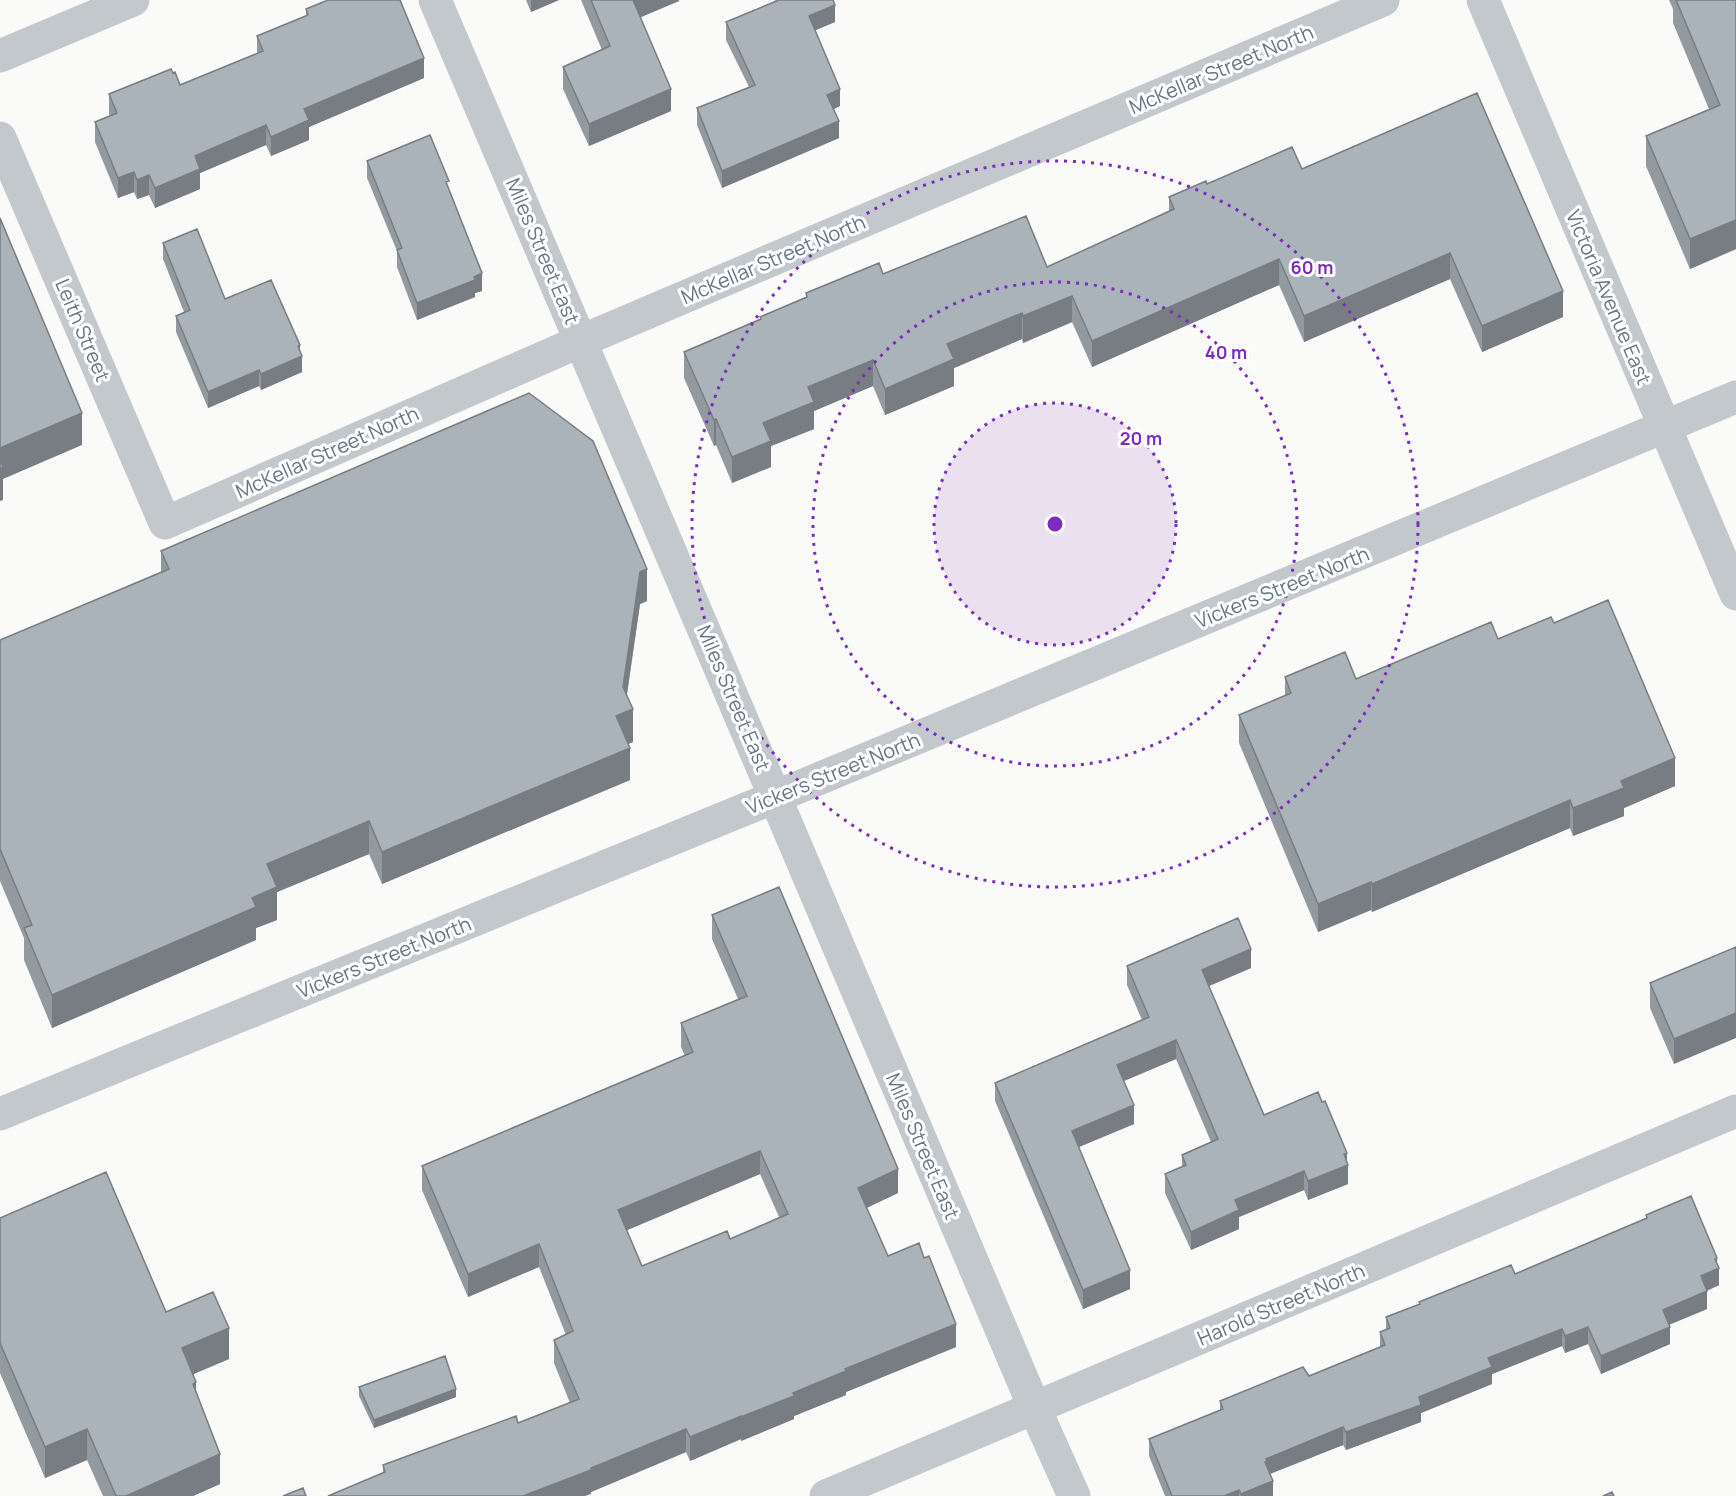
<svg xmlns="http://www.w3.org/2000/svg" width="1736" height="1496" font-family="Manrope,sans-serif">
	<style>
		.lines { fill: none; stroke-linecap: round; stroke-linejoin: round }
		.minor { stroke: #c3c8cc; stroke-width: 33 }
		.tertiary { stroke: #c3c8cc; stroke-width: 33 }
		.wall { fill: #929a9f; fill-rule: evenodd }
		.shaded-wall { fill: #777d82 }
		.building { fill: #aab3b9; stroke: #777d82; stroke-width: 1.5; fill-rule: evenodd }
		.ring { fill: none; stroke: #7b2cbf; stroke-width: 3; stroke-dasharray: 3 6 }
		.labels { text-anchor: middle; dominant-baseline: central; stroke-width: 6; stroke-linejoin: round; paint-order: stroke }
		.street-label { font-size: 20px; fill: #657683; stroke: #fff }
		.centre { fill: #7b2cbf; stroke: #fff; stroke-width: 3 }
		.ring-label { font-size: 18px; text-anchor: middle; font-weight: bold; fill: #7b2cbf; stroke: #fff; stroke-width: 6; stroke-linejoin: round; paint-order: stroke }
	</style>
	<rect width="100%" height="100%" fill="#fafaf8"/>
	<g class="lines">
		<!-- minor -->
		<path class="minor" d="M0,56L133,0
			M0,138L165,523L581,341L1383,0
			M775,797L1035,1409L1074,1496
			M826,1496L1736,1111"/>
		<!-- tertiary -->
		<path class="tertiary" d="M435,0L775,797
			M1483,0L1736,594
			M0,1114L775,797L1736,397"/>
	</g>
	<!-- wall -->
	<path class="wall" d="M526,0H559L531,12Z
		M581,0H679V1L640,17L671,111L589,146L563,89V67L602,50Z
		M775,0H833L835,22L815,30L840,106L834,109L839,138L722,188L697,125V108L749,87L726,40V22L775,1Z
		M1669,0H1736V249L1690,269L1646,166V136L1709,109L1673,23V9Z
		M306,9L424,78L309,127V140L271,156L266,145L200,173V189L155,208L149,195L137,199L134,192L118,198L95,142V122L110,116L109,114V94L180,85L257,54V36L306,16Z
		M367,161L449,190L482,291L475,293V297L417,320L397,267V251L367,178Z
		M1302,169L1563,317L1482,352L1450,279L1304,342L1279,285L1092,367L1072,322L1023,343L1022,339L954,368V386L885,415L873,386L814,411V429L771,446V467L732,483L716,445L714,446L684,378V352L760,319V317L806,297V293L883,274L1047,267L1169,211V197L1207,184Z
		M163,243L225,299L300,352L302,372L261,390L259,386L208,408L176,332V316L184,312L163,259Z
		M161,551L647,601L640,604L627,695L633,742L628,744L630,780L382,884L369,854L277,892V920L256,928V940L52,1028L24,960V938L0,881V640L161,572Z
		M1554,623L1675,786L1624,808V816L1573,836L1570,828L1372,912L1371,910L1318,932L1239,743V715L1285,696V677L1356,679Z
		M712,915L898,1193L866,1208L888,1256L956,1347L846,1392V1395L794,1416V1419L741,1441V1439L690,1461L686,1452L591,1492V1494L383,1473V1465L518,1423L570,1403L554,1363V1340L566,1335L539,1267L468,1297L422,1190V1166L685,1056L681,1047V1023L738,999L712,939ZM760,1174L779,1217L730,1239L642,1266L627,1230Z
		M1736,947L1674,1064L1650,1008V983Z
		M1127,966L1251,968L1209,986L1264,1115L1347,1161L1348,1184L1308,1200L1304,1190L1239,1217V1229L1191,1250L1165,1193V1174L1182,1167V1155L1211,1142L1176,1059L1123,1081L1134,1124L1078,1147L1130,1289L1083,1309L995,1101V1083L1142,1020L1127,985Z
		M1646,1215L1717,1263L1719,1285L1707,1291V1309L1669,1325L1670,1344L1601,1374L1588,1344L1565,1353L1562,1346L1492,1374V1384L1421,1413V1422L1346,1450L1343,1445L1270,1474L1273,1496H1165L1149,1456V1439L1220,1410V1401L1309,1376L1380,1347V1332L1386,1330V1317L1419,1305V1302L1515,1274L1646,1218Z
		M0,1218L166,1312L229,1359L193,1374L196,1393L220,1484L193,1496H103L87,1460L45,1478L0,1373Z
		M359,1387L456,1397L374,1428L359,1396Z"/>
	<!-- shaded-wall -->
	<path class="shaded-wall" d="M531,0H559L531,12Z
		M632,0H679V1L632,21Z
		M835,5V22L809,33V16Z
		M424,58V78L309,127V140L271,156V137L304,109Z
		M671,89V111L589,146V124Z
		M840,89V106L827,112V95Z
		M839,121V138L722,188V171Z
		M266,125V145L200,173V189L155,208V188L195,156Z
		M134,172V192L118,198V178Z
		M149,175V195L137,199V180Z
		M1736,220V249L1690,269V239Z
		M1450,253V279L1304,342V316Z
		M1279,259V285L1092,367V341Z
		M482,273V291L475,293V297L417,320V303Z
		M1563,291V317L1482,352V326Z
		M1072,296V322L1023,343V316Z
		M1022,313V339L954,368V386L885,415V389L947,344Z
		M300,345V357L302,356V372L261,390V374Z
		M873,360V386L814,411V429L771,446V467L732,483V457L763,423L808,387Z
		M259,370V386L208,408V392Z
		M82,413V445L3,479V500L0,501V448Z
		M716,419V445L714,446V420Z
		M647,569V601L640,604L624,713L633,709V742L616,749V716L623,687L640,572Z
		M630,748V780L382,884V852Z
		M1675,758V786L1624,808V816L1573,836V808L1621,781Z
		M1570,800V828L1372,912V884Z
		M369,821V854L277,892V920L256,928V940L52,1028V995L267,864Z
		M1371,882V910L1318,932V904Z
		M1251,949V968L1202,989V970Z
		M1736,1013V1038L1674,1064V1039Z
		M1176,1040V1059L1117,1084V1065Z
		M1134,1105V1124L1072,1150V1131Z
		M760,1151V1174L618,1234V1210Z
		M1347,1153V1165H1348V1184L1308,1200V1181L1344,1154Z
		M898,1169V1193L858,1212V1188Z
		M1304,1171V1190L1239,1217V1229L1191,1250V1232L1235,1200Z
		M539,1244V1267L468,1297V1274Z
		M1717,1258V1269L1719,1268V1285L1701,1293V1276L1715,1259Z
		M1130,1270V1289L1083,1309V1290Z
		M1707,1291V1309L1663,1327V1310Z
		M956,1324V1347L846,1392V1395L794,1416V1419L741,1441V1417L845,1369Z
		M1588,1327V1344L1565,1353V1336Z
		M1670,1327V1344L1601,1374V1356Z
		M229,1328V1359L182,1379V1348Z
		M1562,1329V1346L1492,1374V1384L1421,1413V1422L1346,1450V1432L1419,1397L1488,1358Z
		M196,1382V1413L193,1384Z
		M456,1389V1397L374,1428V1420Z
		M741,1416V1439L690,1461V1437Z
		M1343,1427V1445L1267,1475L1265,1462L1266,1459Z
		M87,1429V1460L45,1478V1447Z
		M686,1429V1452L591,1492V1494L585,1496H523Z
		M220,1454V1484L193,1496H126Z
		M1273,1481V1496H1241V1494Z
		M1239,1490V1496H1224Z"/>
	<!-- building -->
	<path class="building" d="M328,0H400L424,58L304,109L309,120L271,137L266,125L195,156L200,169L155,188L149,175L137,180L134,172L118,178L95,122L117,113L109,94L171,69L173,73L175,72L180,85L263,51L257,36L308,15L306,9Z
		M591,0H633L671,89L589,124L563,67L610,46Z
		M779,0H833L835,5L809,16L840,89L827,95L839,121L722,171L697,108L755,85L726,22Z
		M1676,0H1736V220L1690,239L1646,136L1720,105Z
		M1477,93L1563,291L1482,326L1450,253L1304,316L1279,259L1092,341L1072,296L1023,316L1022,313L947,344L954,359L885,389L873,360L808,387L814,402L763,423L771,441L732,457L716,419L714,420L684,352L761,319L760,317L807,297L806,293L879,263L883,274L1026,216L1047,267L1174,209L1169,197L1206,181L1207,184L1292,147L1302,169Z
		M430,135L449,181L446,182L482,273L474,277L475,280L417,303L397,250L402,248L367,161Z
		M0,218L82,413L0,448Z
		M197,229L225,299L271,280L300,345L298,346L302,356L261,374L259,370L208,392L176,316L190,310L163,243Z
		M529,393L593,441L647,569L640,572L623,687L633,709L616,716L630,748L382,852L369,821L267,864L277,887L252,898L256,907L52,995L24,928L32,925L0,849V640L169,569L161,551Z
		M0,460L3,467L0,469Z
		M1608,600L1675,758L1621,781L1624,788L1573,808L1570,800L1372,884L1371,882L1318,904L1239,715L1291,693L1285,677L1345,652L1356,679L1491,622L1498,639L1551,617L1554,623Z
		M779,887L898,1169L858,1188L888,1256L919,1243L924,1258L929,1256L956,1324L845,1369L846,1371L793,1393L794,1396L741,1417V1416L690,1437L686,1429L591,1468V1470L523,1496H328L385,1472L383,1465L516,1416L518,1423L579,1399L554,1340L573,1331L539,1244L468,1274L422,1166L693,1052L681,1023L747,996L712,915ZM760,1151L788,1214L730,1239L727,1231L642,1266L618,1210Z
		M1238,918L1251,949L1202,970L1264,1115L1318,1092L1322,1102L1325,1101L1347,1153L1344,1154L1348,1165L1308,1181L1304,1171L1235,1200L1239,1210L1191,1232L1165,1174L1186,1165L1182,1155L1218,1139L1176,1040L1117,1065L1134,1105L1072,1131L1130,1270L1083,1290L995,1083L1149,1017L1127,966Z
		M1736,947V1013L1674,1039L1650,983Z
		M106,1172L166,1312L213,1292L229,1328L182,1348L196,1382L193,1384L220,1454L126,1496H116L87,1429L45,1447L0,1343V1218Z
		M1691,1196L1717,1258L1715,1259L1719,1268L1701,1276L1707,1291L1663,1310L1670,1327L1601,1356L1588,1327L1565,1336L1562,1329L1488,1358L1492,1367L1419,1397L1421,1405L1346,1432L1343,1427L1266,1459L1267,1461L1265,1462L1273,1481L1241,1494L1239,1490L1224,1496H1172L1149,1439L1223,1409L1220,1401L1303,1367L1309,1376L1385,1345L1380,1332L1390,1328L1386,1317L1420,1304L1419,1302L1511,1265L1515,1274L1647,1218L1646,1215Z
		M445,1356L456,1389L374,1420L359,1387Z
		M303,1488L306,1496H283Z
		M1612,1492L1614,1496H1603Z"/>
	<!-- distance rings -->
	<circle cx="1055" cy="524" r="121" fill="#7b2cbf" fill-opacity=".12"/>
	<g class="ring">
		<circle cx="1055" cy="524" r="121"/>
		<circle cx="1055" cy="524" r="242"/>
		<circle cx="1055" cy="524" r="363"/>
	</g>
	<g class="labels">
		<!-- street labels -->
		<g class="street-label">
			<text transform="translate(1221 69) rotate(-23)">McKellar Street North</text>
			<text transform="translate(543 251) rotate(67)">Miles Street East</text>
			<text transform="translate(773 259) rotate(-23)">McKellar Street North</text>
			<text transform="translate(1609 297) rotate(67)">Victoria Avenue East</text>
			<text transform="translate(83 330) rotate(67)">Leith Street</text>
			<text transform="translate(327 452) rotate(-24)">McKellar Street North</text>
			<text transform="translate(1282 587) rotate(-22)">Vickers Street North</text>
			<text transform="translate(734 698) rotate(67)">Miles Street East</text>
			<text transform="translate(833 773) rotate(-22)">Vickers Street North</text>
			<text transform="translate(384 957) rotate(-22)">Vickers Street North</text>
			<text transform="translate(923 1146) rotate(67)">Miles Street East</text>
			<text transform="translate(1281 1304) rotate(-23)">Harold Street North</text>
		</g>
	</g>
	<circle cx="1055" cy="524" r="9" class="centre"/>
	<g class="ring-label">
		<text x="1312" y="274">60 m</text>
		<text x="1226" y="359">40 m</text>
		<text x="1141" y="445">20 m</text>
	</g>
</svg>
